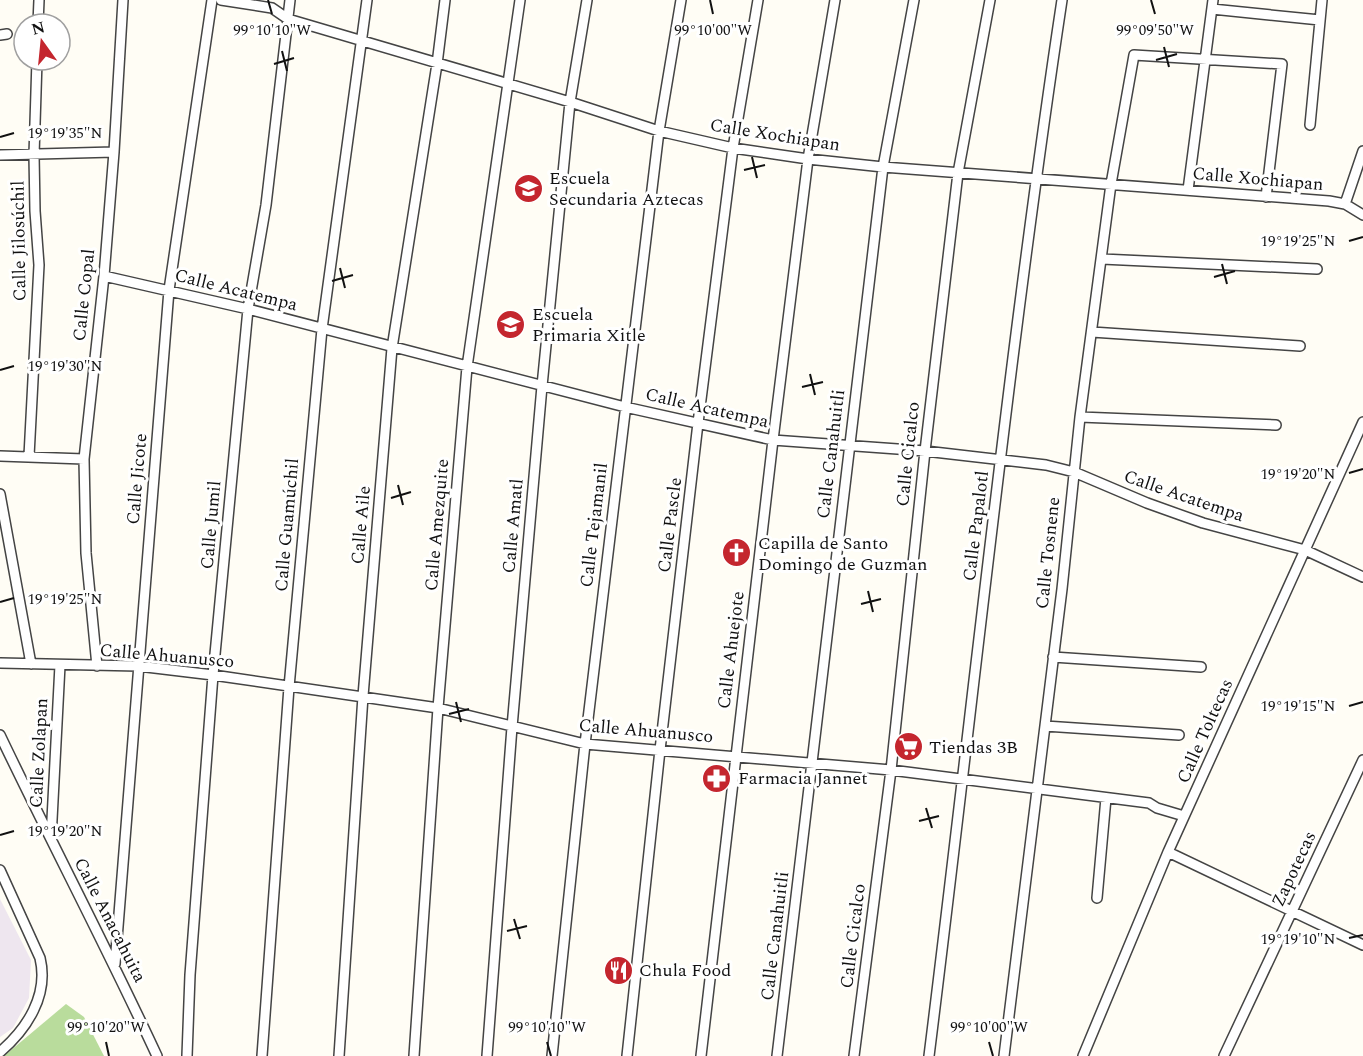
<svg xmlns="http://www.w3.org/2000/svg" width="1363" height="1056" font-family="Spectral,serif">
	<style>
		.industrial { fill: #eee6ef }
		.forest { fill: #b9dc9c }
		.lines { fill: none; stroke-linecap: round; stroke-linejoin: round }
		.minor-casing { stroke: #444; stroke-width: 12 }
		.minor { stroke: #fff; stroke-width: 9 }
		.ticks { fill: none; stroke: #111; stroke-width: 2 }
		.labels { text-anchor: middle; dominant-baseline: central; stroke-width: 6; stroke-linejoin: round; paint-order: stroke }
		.street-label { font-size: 18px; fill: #111; stroke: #fff }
		.poi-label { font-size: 18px; fill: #111; stroke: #fff; text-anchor: start }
		.ticks-label { font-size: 15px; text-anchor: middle; fill: #111; stroke: #fff; stroke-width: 6; stroke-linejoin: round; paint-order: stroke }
	</style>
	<rect width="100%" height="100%" fill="#fffdf5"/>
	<!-- industrial -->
	<path class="industrial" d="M0,899L31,960L29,998L13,1028L0,1037Z"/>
	<!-- forest -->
	<path class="forest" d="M66,1004L84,1017L104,1056H4Z"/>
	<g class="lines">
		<defs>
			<path id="minor" d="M221,0L272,8L288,19L570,102L659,131L733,148L808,159L883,167L1329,201L1345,204L1363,215
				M1212,9L1320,20
				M38,24L39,0
				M0,35L7,34
				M1310,125L1322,0
				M0,155L114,152
				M1188,190L1213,0
				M1345,204L1363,151
				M1102,259L1317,269
				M104,276L248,309L625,407L773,440L925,451L1046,465L1074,472L1147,503L1203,523L1305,550L1363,577
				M1092,332L1300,346
				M1080,417L1276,425
				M0,456L84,459
				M29,456L39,265L35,211L34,155L37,60
				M0,494L31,664
				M1053,657L1201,667
				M0,663L138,666L213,675L438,708L585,744L891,770L1149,803L1157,808L1184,816
				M97,666L86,553L84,459L104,276L114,152L123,0
				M1045,726L1179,735
				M0,735C51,842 107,948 157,1056
				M51,839L60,665
				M1168,852L1363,945
				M0,870L40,958C49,995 27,1029 0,1052
				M1097,898L1106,798
				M115,964L169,290L212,0
				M187,1056L190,975L213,675L248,309L266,205L290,0
				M262,1056L289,687L322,329L367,0
				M339,1056L363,696L392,348L437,64L445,0
				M414,1056L438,708L467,367L520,0
				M487,1056L512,727L542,386L570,102L587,0
				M552,1056L585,744L659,131L681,0
				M627,1056L660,750L698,423L733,148L758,0
				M701,1056L773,440L808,159L835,0
				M777,1056L883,167L914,0
				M854,1056L891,770L925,451L958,173L990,0
				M929,1056C973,704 1009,351 1062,0
				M1004,1056L1062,589L1080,417L1111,184L1134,55L1282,64L1266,197
				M1083,1056L1168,852L1363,422
				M1224,1056L1363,760"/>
		</defs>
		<!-- minor casing -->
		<use href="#minor" class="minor-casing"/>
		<!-- minor -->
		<use href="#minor" class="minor"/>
	</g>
	<!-- ticks -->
	<path class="ticks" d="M268,0L272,14M710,0L713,14M1151,0L1155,14M1164,47L1169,67M282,51L287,71M1156,60L1177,54M274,64L294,58M0,137L14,133M752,157L757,178M744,170L765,165M1349,241L1363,237M1222,264L1227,284M340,268L345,288M1214,277L1235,271M332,281L353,275M0,370L14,366M810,374L815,395M802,387L823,382M1349,473L1363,469M398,485L403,505M391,498L411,492M868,591L873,612M0,602L14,598M861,604L881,599M456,702L461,722M1349,706L1363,702M449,714L469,709M926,808L932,828M919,821L939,816M0,835L14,831M514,919L520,939M507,931L527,926M1349,938L1363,935M106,1042L109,1056M547,1042L551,1056M989,1042L993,1056"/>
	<!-- icons -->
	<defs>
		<symbol id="school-disc" viewBox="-11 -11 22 22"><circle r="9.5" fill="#c4262e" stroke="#fff"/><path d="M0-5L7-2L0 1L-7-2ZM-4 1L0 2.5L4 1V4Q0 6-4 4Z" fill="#fff"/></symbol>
		<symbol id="church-disc" viewBox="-11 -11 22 22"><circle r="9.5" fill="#c4262e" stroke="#fff"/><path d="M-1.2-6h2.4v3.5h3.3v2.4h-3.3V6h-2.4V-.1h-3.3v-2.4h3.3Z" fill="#fff"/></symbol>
		<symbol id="supermarket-disc" viewBox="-11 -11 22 22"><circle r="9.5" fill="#c4262e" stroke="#fff"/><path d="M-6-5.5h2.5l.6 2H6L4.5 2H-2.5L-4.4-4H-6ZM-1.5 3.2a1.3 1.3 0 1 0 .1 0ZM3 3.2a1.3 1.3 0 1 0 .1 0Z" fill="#fff"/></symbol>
		<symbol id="pharmacy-disc" viewBox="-11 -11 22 22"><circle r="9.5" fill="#c4262e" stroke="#fff"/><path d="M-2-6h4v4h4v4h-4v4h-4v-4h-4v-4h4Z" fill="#fff"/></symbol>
		<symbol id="restaurant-disc" viewBox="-11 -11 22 22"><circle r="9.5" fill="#c4262e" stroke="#fff"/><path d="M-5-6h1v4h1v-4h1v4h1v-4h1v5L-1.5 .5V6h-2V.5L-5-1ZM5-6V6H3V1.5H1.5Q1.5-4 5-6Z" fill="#fff"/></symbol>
	</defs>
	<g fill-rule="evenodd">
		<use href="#school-disc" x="512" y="172" width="33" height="33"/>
		<use href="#school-disc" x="494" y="308" width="33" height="33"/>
		<use href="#church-disc" x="720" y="536" width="33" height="33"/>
		<use href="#supermarket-disc" x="892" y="730" width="33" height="33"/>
		<use href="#pharmacy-disc" x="700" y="762" width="33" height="33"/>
		<use href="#restaurant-disc" x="602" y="954" width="33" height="33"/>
	</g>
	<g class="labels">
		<!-- street labels -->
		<g class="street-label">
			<text transform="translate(775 135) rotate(9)">Calle Xochiapan</text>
			<text transform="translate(1258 179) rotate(5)">Calle Xochiapan</text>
			<text transform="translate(19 241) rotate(-91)">Calle Jilosúchil</text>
			<text transform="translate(236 290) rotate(14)">Calle Acatempa</text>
			<text transform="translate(84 295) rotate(-84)">Calle Copal</text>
			<text transform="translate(707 408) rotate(13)">Calle Acatempa</text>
			<text transform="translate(831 454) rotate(-83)">Calle Canahuitli</text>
			<text transform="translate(908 454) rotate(-84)">Calle Cicalco</text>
			<text transform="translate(137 479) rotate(-85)">Calle Jicote</text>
			<text transform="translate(1184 496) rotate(19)">Calle Acatempa</text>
			<text transform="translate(211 525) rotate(-85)">Calle Jumil</text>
			<text transform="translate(287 525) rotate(-85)">Calle Guamúchil</text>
			<text transform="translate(361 525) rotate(-85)">Calle Aile</text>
			<text transform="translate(437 525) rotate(-85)">Calle Amezquite</text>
			<text transform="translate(594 525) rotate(-83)">Calle Tejamanil</text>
			<text transform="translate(670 525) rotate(-83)">Calle Pascle</text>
			<text transform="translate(513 526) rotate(-85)">Calle Amatl</text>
			<text transform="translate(976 526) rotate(-83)">Calle Papalotl</text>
			<text transform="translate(1048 553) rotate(-84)">Calle Tosnene</text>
			<text transform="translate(731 650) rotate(-83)">Calle Ahuejote</text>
			<text transform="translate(167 656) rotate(5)">Calle Ahuanusco</text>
			<text transform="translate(646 731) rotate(5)">Calle Ahuanusco</text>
			<text transform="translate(1205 731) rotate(-66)">Calle Toltecas</text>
			<text transform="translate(39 753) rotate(-87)">Calle Zolapan</text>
			<text transform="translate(1294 869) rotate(-65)">Zapotecas</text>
			<text transform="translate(110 920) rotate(63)">Calle Anacahuita</text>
			<text transform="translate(775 936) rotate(-83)">Calle Canahuitli</text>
			<text transform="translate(853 936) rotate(-83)">Calle Cicalco</text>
		</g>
		<!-- poi labels -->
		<g class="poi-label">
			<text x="549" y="178">Escuela<tspan x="549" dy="21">Secundaria Aztecas</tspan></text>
			<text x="532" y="314">Escuela<tspan x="532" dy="21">Primaria Xitle</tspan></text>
			<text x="758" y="543">Capilla de Santo<tspan x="758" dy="21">Domingo de Guzman</tspan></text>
			<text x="929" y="747">Tiendas 3B</text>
			<text x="738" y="778">Farmacia Jannet</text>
			<text x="639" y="970">Chula Food</text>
		</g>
	</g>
	<g class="ticks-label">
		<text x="272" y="35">99°10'10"W</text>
		<text x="713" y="35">99°10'00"W</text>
		<text x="1155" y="35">99°09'50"W</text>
		<text x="65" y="138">19°19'35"N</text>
		<text x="1298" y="246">19°19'25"N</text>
		<text x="65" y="371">19°19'30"N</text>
		<text x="1298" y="479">19°19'20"N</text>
		<text x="65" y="604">19°19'25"N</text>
		<text x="1298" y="711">19°19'15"N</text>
		<text x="65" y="836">19°19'20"N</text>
		<text x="1298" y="944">19°19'10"N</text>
		<text x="106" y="1032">99°10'20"W</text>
		<text x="547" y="1032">99°10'10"W</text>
		<text x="989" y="1032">99°10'00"W</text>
	</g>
	<!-- north arrow -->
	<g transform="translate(42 42) rotate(345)"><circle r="28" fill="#ffffff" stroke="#a0a0a0" stroke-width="1.5"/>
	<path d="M0-4.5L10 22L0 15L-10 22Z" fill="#c4262e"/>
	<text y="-9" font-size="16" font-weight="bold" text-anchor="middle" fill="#111111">N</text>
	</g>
</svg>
